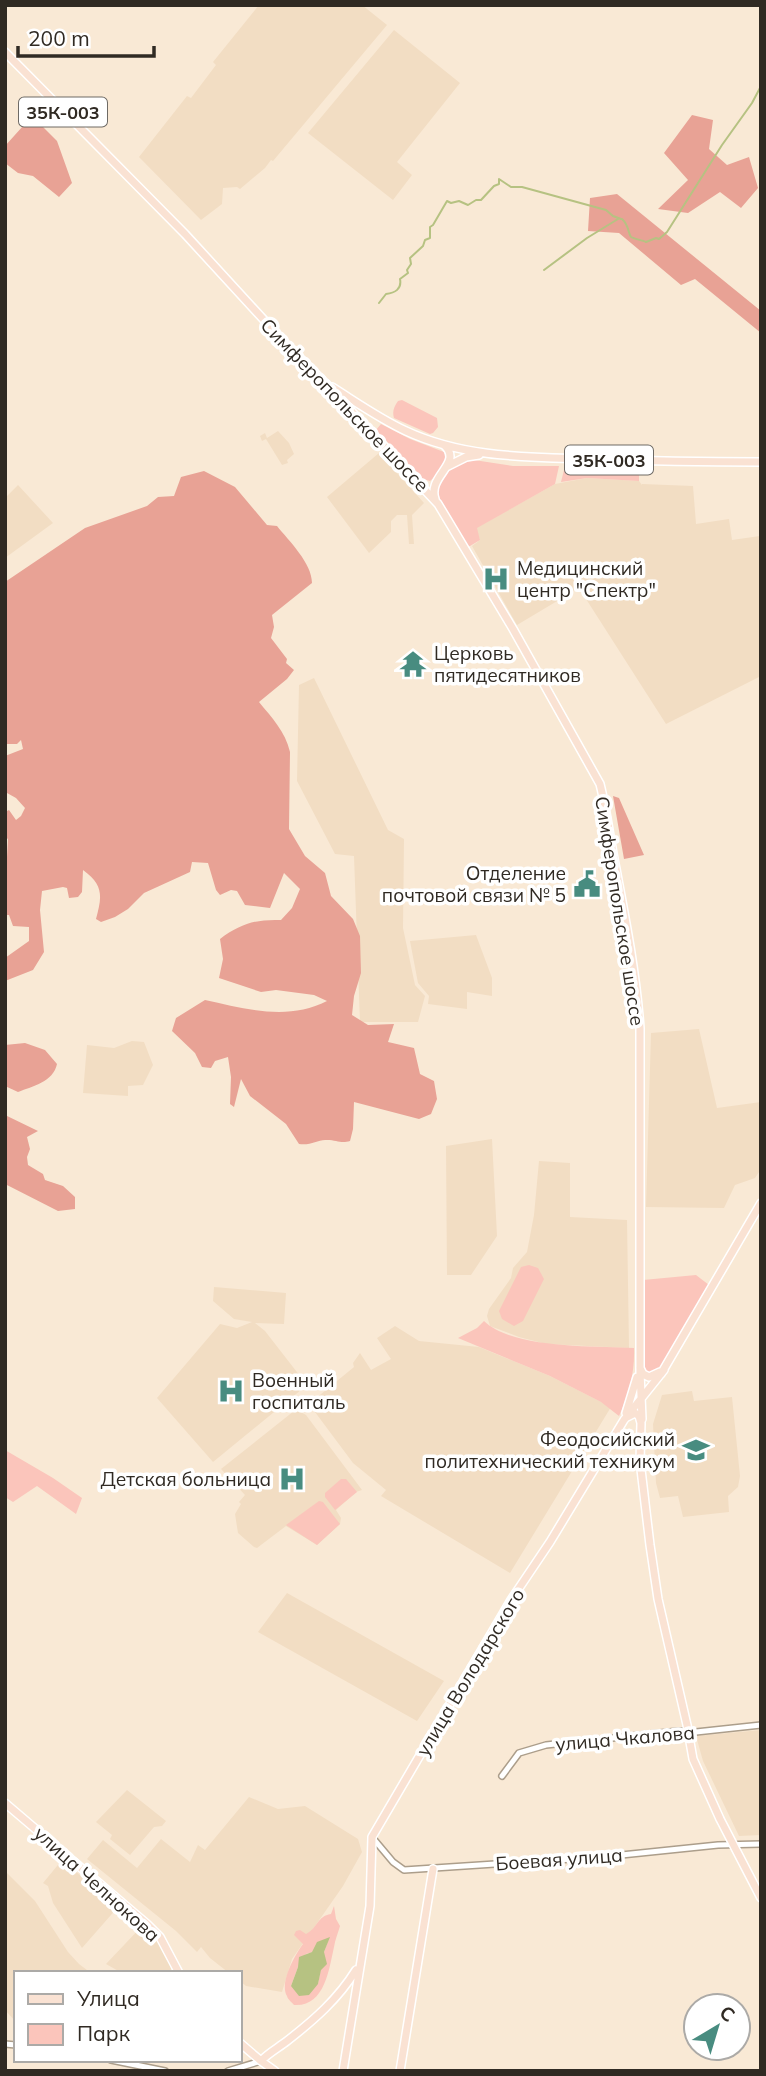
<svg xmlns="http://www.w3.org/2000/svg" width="766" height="2076" font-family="Mulish,sans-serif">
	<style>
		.built { fill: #f2ddc3 }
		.green { fill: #fbc5bb; fill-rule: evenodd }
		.forest { fill: #e8a295 }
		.water { fill: #b6c282 }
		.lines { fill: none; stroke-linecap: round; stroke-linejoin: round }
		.stream { stroke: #b6c282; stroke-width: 2 }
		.minor-casing { stroke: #ac9e8b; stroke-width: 8 }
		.major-casing { stroke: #fff; stroke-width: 10 }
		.minor { stroke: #fff; stroke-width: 5 }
		.major { stroke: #fae2d3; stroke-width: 7 }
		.labels { text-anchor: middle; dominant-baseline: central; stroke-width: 7; stroke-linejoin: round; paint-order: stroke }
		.shield { fill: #fff; stroke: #6e6a65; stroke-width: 2 }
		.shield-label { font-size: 18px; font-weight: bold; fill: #302a23 }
		.street-label { font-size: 19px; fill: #302a23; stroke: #fff }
		.poi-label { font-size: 19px; fill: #302a23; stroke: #fff; text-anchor: start }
	</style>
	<rect width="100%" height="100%" fill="#f9e9d5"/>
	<!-- built -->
	<path class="built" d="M259,5H362L387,25L273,161L271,160L265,168L240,189L237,187L223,188L222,204L201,220L139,157L187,96L191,98L216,65L213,62Z
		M394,30L460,83L397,162L412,175L393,200L308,133Z
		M278,431L289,443L294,454L287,460L288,463L282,465L266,439L262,441L260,436L265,433L267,438Z
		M379,453L424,503L412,515L414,544H409L407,515H397L391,521V532L369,553L327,497Z
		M587,478L639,481L642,485V484L693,486L696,524L729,519L732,540L760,536L761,676L666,724L579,588L517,625L472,546L480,540L476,528L555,484Z
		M18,485L53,523L5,558V498Z
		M314,678L388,830L404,839L403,928L415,985L425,996L418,1022H360L354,856L335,854L297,781L299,685Z
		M476,935L492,978V996L467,992V1009L428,1004L429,996L418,983L410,941Z
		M699,1029L717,1108L761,1102V1169L755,1178L735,1185L724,1208L646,1207L651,1033Z
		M132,1041L144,1042L153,1065L143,1085L128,1086V1096L83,1093L87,1045L114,1048Z
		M492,1139L497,1236L471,1275H447L446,1146Z
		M539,1161L570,1163V1217L627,1220L629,1348L546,1344L519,1337L490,1326L487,1316L489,1309L511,1278L513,1268L527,1252L534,1215Z
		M214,1287L286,1293L284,1324L255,1323L265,1331L307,1385L213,1462L157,1398L220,1324L237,1328L252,1322L234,1319L213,1301Z
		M395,1326L419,1341L479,1347L550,1376L611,1407L510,1573L381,1496L386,1490L353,1463L309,1404L354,1367L353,1363L360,1353L371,1370L391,1359L377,1338Z
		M692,1391L694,1401L732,1397L740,1476L738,1487L728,1496L729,1512L683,1517L678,1496L660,1498L656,1483L653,1424L662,1395Z
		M297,1410L306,1415L362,1490L356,1492L336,1510L341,1518L340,1524L317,1545L286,1526L257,1548L254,1547L238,1533L235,1514L241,1504L239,1502L245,1495L221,1469L294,1411Z
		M287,1593L444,1681L417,1721L258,1632Z
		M761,1730V1835L739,1836L703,1761L696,1736Z
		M127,1790L166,1821L162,1826L154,1827L130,1855L110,1839L112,1835L96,1822Z
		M249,1797L278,1809L305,1806L358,1839L362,1852L343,1886L292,1959L282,1992L246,1986L240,1981V1973H229L210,1958L201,1947L197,1952L176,1931L87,1859L103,1840L137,1868L161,1839L190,1862L198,1845L205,1850Z
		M62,1860L118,1907L82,1948L53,1903L48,1886L43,1883Z
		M5,1871L35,1901L68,1952L79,1964L91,1973H16V2022L5,2010Z
		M142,1926L163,1947L172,1968L168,1973H122L106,1964Z"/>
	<!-- green -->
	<path class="green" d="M402,400L437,418L438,427L433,433L430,434L394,418C392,411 394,407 398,401Z
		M381,424L410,439L444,452C448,464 439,473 430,481L423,479L376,430Z
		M474,460L513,466H559L555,484L477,528L480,540L470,546H468L438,496C436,475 456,464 474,460Z
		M565,466H638L642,469H639V481L587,478L561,482Z
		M529,1265L538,1268L544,1279L523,1321L514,1326L502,1319L499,1311L521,1267Z
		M696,1275L709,1285L665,1361C658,1371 647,1381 643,1362V1280Z
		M484,1321C513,1349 594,1346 634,1348C635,1372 629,1394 619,1416L601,1402L550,1376L458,1338L477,1328Z
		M5,1450L53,1478L82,1498L76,1514L37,1486L13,1502L5,1497Z
		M341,1479H346L357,1492L335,1510L325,1497V1493Z
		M319,1501L323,1502L340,1524L317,1545L286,1525Z
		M334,1906L336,1919L340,1926C338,1933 335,1940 334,1947C329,1969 325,2007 294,2005C292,2002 288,2000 287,1996C279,1983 295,1955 303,1944L294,1935L296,1931L300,1930L306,1934C318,1928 317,1916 331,1914ZM329,1938L324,1952L318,1984L291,1986L298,1967L306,1954L313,1952Z"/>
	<!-- forest -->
	<path class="forest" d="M692,115L713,120L709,149L727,165L749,157L758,188L741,208L720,192L688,213L658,209L688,180L664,153Z
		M32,116L57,141L72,183L59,197L33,176L18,173L5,163V146Z
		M617,194L761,311V333L695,279L681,285L619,233L588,231L590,198Z
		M204,471L235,487L267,525L277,526C289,541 312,563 312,583L272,615L274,627L271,638L287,659L286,663L294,670L287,679L259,702C272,718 285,731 290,752L289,829L305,856L325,873L331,896L353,919L360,936L361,973L354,996L352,1015L368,1025L394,1024L388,1042L414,1048L420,1074L434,1081L437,1099L431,1114L419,1119L354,1102L353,1129L350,1141C341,1144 337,1140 327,1140C318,1139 311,1146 299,1144L286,1124L250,1096L241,1079L234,1107L230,1104L231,1077L228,1057L215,1061L211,1068L202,1067L195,1053L172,1031L176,1018L205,1000C246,1009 288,1021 327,1001L314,995L276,990L261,992L219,978L223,959L220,939C240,924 256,919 281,920L292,908L300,889L284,873L270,908L245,905L237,891L231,890L220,895L216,890L208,863L192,862L190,872L144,893L128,909L115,917L101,922L96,919C102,897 104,885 83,870L82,892L78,897L69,898L67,888L63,887L42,891L40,910L44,952L33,970L5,981V958L29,941V927L13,926L9,915H5V856L7,857L8,839L5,837V812L9,810L16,820L21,816L25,808L16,798L7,793L5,794V756L23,749L21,740L17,744H5V582L85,528L147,506L158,497L174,496L181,477Z
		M613,796L619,798L644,855L624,859Z
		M25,1043L45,1050L57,1064C53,1082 33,1086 18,1092L5,1086V1045Z
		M5,1115L38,1131L27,1137L30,1149L27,1157L28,1165L43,1174L45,1180L63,1186L75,1197V1209L58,1211L5,1184Z"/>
	<!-- water -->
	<path class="water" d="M330,1937L324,1952L327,1964L321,1970L318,1984L309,1995L299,1996L291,1986L298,1967L299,1957L312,1952L317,1942Z"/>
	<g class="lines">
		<!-- stream -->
		<path class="stream" d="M622,219C629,225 628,233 631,237C634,239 642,240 646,242L656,238L659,239L667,232L722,145L752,103L761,86
			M544,270L587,238L618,219
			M379,303L386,294C395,293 402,289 400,279L408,273L407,270L411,264L410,258L423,246L425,240L430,238V227L433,225L447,201L451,203L459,201L468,205L476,200H481L494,186L499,184V179L511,187H522L606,210L613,216L621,219"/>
		<defs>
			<path id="minor" d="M502,1776L519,1753L546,1745L679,1731L696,1732L761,1725
				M372,1837L393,1862L404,1870L602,1857L718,1845L761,1844
				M5,2044L16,2045
				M111,2060L165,2071
				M228,2071L261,2061"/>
			<path id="major" d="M5,52L185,234L286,344L323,381L438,504L513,629L600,784C607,812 610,840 616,869C626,922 636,974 640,1028V1372L642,1419
				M332,387C356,402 380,419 406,431C464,458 527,457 589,459C647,461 704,462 761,462
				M448,466L466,457L479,455
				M435,499C427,476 464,463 444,445
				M640,1368L643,1374L649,1377L660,1372
				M661,1374L761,1203
				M626,1413L637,1377
				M627,1417L635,1413L639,1416L641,1423L640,1461L650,1545L658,1599L687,1725L693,1759L720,1819L761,1898
				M5,1803L147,1924L160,1937L179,1973
				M240,2043L261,2061L275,2071
				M261,2061C268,2053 278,2048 287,2041C314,2020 338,1999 356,1970
				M343,2071L370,1906L372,1837L511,1600L550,1542L624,1420L664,1370
				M400,2071L433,1869"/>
		</defs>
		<!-- minor casing -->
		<use href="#minor" class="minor-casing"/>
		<!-- major casing -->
		<use href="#major" class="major-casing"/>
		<!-- minor -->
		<use href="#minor" class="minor"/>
		<!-- major -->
		<use href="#major" class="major"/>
	</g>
	<!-- icons -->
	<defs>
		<symbol id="hospital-bare" viewBox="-9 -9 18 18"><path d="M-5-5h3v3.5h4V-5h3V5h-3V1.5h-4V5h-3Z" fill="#488c80" stroke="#fff" stroke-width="2.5" paint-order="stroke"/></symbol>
		<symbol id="temple-bare" viewBox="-9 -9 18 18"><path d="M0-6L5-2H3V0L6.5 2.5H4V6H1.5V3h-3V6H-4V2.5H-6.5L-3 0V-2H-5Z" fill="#488c80" stroke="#fff" stroke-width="2.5" paint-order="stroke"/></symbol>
		<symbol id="civic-bare" viewBox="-9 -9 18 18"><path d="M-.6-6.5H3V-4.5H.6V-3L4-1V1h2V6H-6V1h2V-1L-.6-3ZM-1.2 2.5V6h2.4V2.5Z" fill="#488c80" stroke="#fff" stroke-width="2.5" paint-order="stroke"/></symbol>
		<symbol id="university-bare" viewBox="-9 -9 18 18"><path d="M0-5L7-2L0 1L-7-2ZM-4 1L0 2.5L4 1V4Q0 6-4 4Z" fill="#488c80" stroke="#fff" stroke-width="2.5" paint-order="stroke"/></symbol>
	</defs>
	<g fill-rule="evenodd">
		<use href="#hospital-bare" x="477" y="560" width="38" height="38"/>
		<use href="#temple-bare" x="394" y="645" width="38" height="38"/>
		<use href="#civic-bare" x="568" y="865" width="38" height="38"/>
		<use href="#hospital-bare" x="212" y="1372" width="38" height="38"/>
		<use href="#university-bare" x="677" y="1431" width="38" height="38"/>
		<use href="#hospital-bare" x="273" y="1460" width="38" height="38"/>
	</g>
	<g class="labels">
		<!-- shield labels -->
		<g class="shield">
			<rect x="19" y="97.5" width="88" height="29" rx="5"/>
			<rect x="565" y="445.5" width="88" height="29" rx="5"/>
		</g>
		<g class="shield-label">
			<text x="63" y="112">35К-003</text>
			<text x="609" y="460">35К-003</text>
		</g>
		<!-- street labels -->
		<g class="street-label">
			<text transform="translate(345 405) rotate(46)">Симферопольское шоссе</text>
			<text transform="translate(620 911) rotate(81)">Симферопольское шоссе</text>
			<text transform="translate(470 1672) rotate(-59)">улица Володарского</text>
			<text transform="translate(625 1738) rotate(-5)">улица Чкалова</text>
			<text transform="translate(559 1859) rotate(-4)">Боевая улица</text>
			<text transform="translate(97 1884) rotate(42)">улица Челнокова</text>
		</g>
		<!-- poi labels -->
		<g class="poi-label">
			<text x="517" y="568">Медицинский<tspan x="517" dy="22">центр "Спектр"</tspan></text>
			<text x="434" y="653">Церковь<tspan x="434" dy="22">пятидесятников</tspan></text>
			<text x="566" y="873" text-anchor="end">Отделение<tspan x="566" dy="22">почтовой связи № 5</tspan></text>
			<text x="252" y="1380">Военный<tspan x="252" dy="22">госпиталь</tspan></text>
			<text x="675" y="1439" text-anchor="end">Феодосийский<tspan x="675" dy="22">политехнический техникум</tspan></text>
			<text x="271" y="1479" text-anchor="end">Детская больница</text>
		</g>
	</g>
	<!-- border -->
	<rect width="766" height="2076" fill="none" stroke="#302a23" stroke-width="14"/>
	<!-- legend -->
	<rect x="14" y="1971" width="228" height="91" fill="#ffffff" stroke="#acaaa7" stroke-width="2"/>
	<rect x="28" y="1994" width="35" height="10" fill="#fae2d3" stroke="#acaaa7" stroke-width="2"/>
	<text x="77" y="2006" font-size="21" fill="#302a23">Улица</text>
	<rect x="28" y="2024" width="35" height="21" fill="#fbc5bb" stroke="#acaaa7" stroke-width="2"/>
	<text x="77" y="2041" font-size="21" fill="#302a23">Парк</text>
	<!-- north arrow -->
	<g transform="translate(717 2027) rotate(38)"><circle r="33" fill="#ffffff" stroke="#acaaa7" stroke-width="2"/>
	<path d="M0-5L12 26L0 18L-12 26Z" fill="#488c80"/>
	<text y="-10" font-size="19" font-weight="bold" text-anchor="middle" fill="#302a23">С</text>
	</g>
	<!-- scale -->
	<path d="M18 46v10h136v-10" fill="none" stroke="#302a23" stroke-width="3.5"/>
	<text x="28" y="46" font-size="21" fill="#302a23" stroke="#ffffff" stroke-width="5" paint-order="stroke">200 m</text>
</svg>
